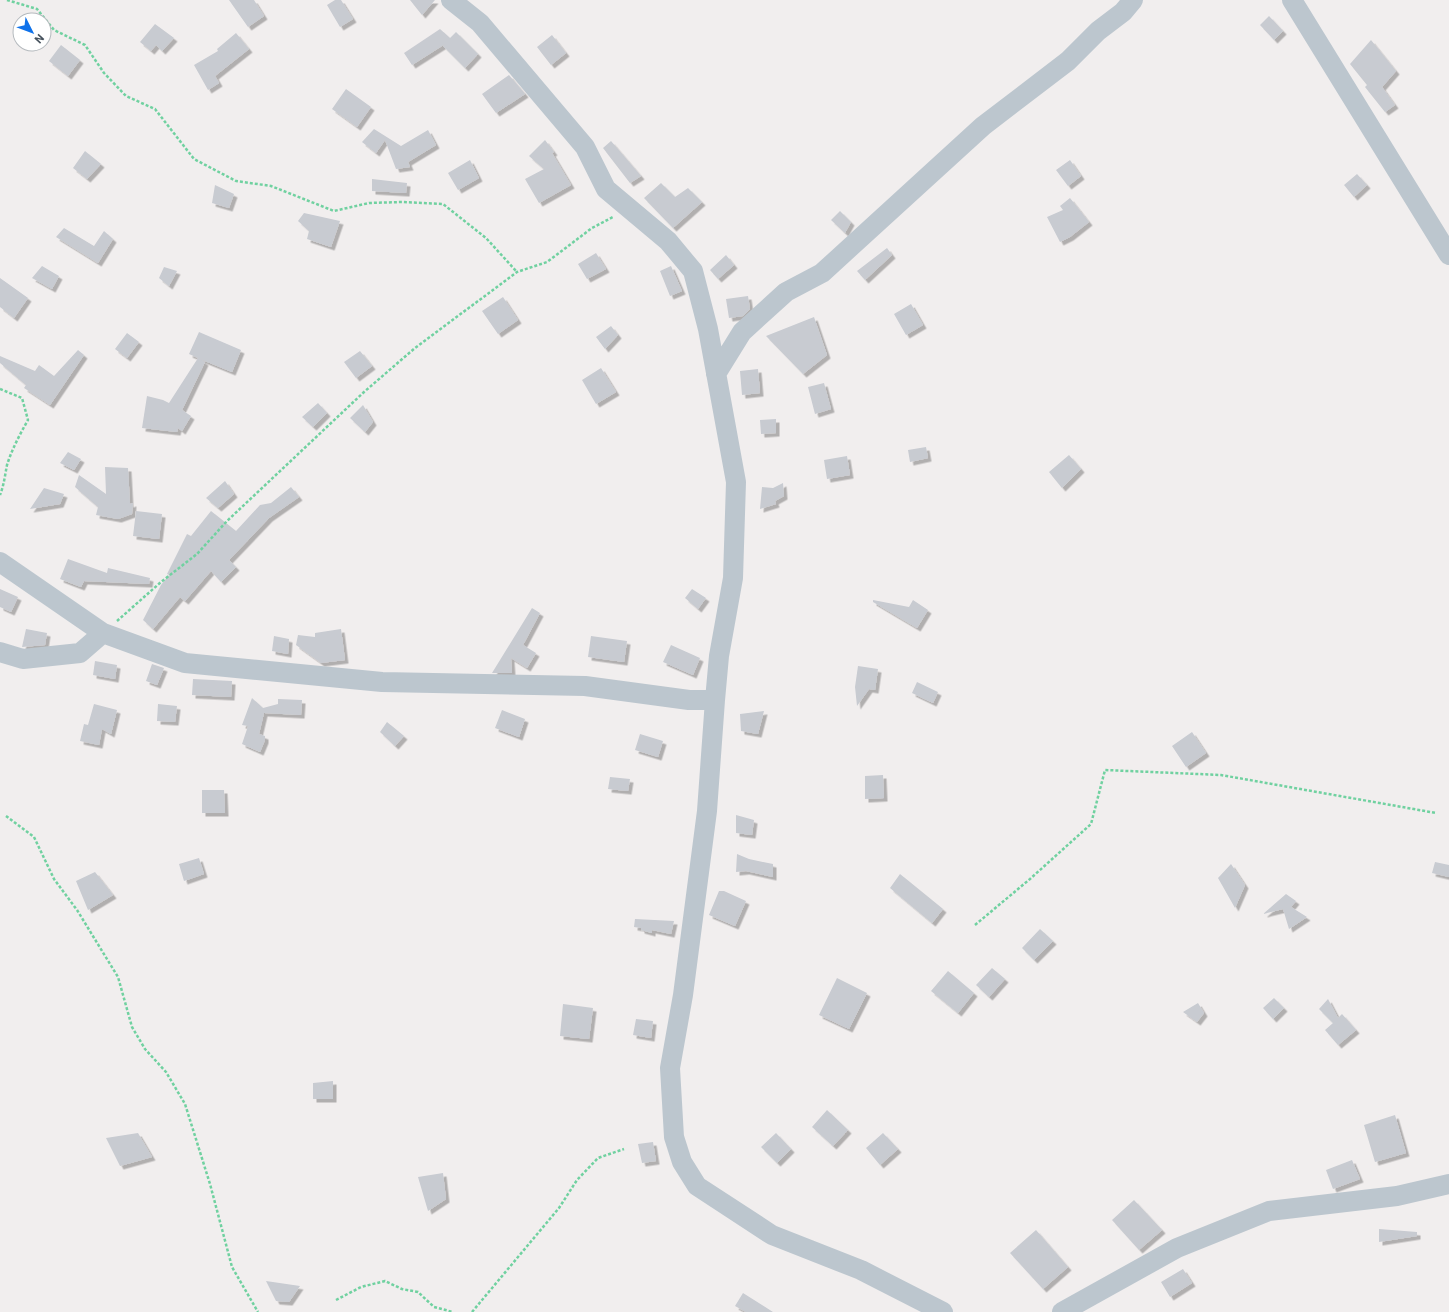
<svg xmlns="http://www.w3.org/2000/svg" width="1449" height="1312" font-family="Roboto,sans-serif">
	<style>
		.building { fill: #c8cbd1; filter: url(#shadow) }
		.lines { fill: none; stroke-linecap: round; stroke-linejoin: round }
		.path { stroke: #70d1a0; stroke-width: 2.5; stroke-dasharray: 3 2; stroke-linecap: butt }
		.minor { stroke: #bcc6ce; stroke-width: 20 }
	</style>
	<defs>
		<filter id="shadow"><feDropShadow dx="3.5" dy="3.5" stdDeviation="0" flood-color="#0004"/></filter>
	</defs>
	<rect width="100%" height="100%" fill="#f1eeee"/>
	<!-- building -->
	<path class="building" d="M229,0H254L264,16L248,27Z
		M335,0H341L353,19L340,27L327,5Z
		M410,0H435L422,15Z
		M1269,16L1283,31L1274,40L1260,25Z
		M155,24L174,38L162,51L156,45L151,51L140,42Z
		M440,29L450,38L456,32L478,54L465,68L443,46L445,44L412,65L404,53Z
		M236,33L249,49L215,76L219,83L208,90L194,65L218,51L217,49Z
		M552,35L566,53L551,65L537,47Z
		M1371,40L1396,71L1382,87L1395,105L1385,112L1365,87L1367,85L1350,64Z
		M61,45L80,60L68,76L49,61Z
		M509,75L525,94L496,113L482,94Z
		M346,89L371,107L357,127L332,109Z
		M374,129L401,146L428,130L436,145L408,162L410,167L396,169L385,140L376,153L362,142Z
		M545,140L554,152L552,153L571,185L539,203L525,179L544,169L529,156Z
		M611,141L641,176L630,183L603,148Z
		M85,151L101,164L87,179L73,168Z
		M470,160L479,178L458,190L448,173Z
		M1070,160L1081,176L1068,186L1056,170Z
		M1357,174L1367,185L1354,197L1344,185Z
		M372,179L407,183L406,193L372,191Z
		M661,183L675,197L688,188L702,202L673,228L644,198Z
		M215,185L234,194L229,208L212,203Z
		M1070,198L1089,222L1070,237L1060,242L1047,217L1063,210L1060,206Z
		M840,211L851,222L845,233L831,220Z
		M304,213L340,221L331,247L307,239L309,231L298,221Z
		M64,228L94,246L104,231L113,239L98,263L56,237Z
		M887,248L892,255L865,280L857,271Z
		M596,253L606,269L587,279L578,264Z
		M726,255L734,265L718,279L710,270Z
		M42,266L59,276L52,289L32,278Z
		M671,266L682,291L670,296L660,271Z
		M164,267L177,271L169,286L159,278Z
		M0,278L28,298L14,318L0,307Z
		M748,296L750,309L743,316L729,318L726,299Z
		M503,297L518,320L498,334L482,311Z
		M911,304L923,325L906,335L894,314Z
		M814,317L827,355L803,374L766,336Z
		M611,326L618,335L605,349L596,337Z
		M199,332L241,350L232,372L200,359L205,362L182,410L191,416L182,431L178,428L177,432L142,428L147,396L163,400L169,403L198,358L189,354Z
		M127,333L139,342L127,358L115,349Z
		M78,350L84,355L50,405L24,388L26,385L0,363V356L35,371L39,365L54,376Z
		M360,351L372,366L356,378L344,362Z
		M601,368L616,392L596,404L582,380Z
		M758,369L760,393L742,395L740,371Z
		M824,383L831,409L815,414L808,387Z
		M318,403L327,413L313,427L302,417Z
		M363,405L373,422L365,432L350,418Z
		M776,419V433L761,434L760,420Z
		M926,447L928,458L910,462L908,450Z
		M68,452L81,459L74,470L60,463Z
		M1069,455L1081,469L1062,488L1049,472Z
		M847,456L850,475L827,479L824,460Z
		M105,467L128,468L130,504L133,503L132,514L118,519L96,515L98,507L75,487L79,475L106,494Z
		M225,481L234,494L218,508L206,498Z
		M783,483L784,496L775,501L776,504L760,509L762,487L773,488Z
		M291,487L299,497L269,518L229,560L236,567L221,582L211,571L185,601L180,597L153,629L143,620L161,585L169,575L167,574L187,534L191,536L211,511L236,531L260,505L271,503Z
		M44,488L64,494L60,504L30,509Z
		M136,511L162,514L159,539L133,536Z
		M68,559L107,573L108,568L150,578L149,584L84,581L81,587L60,579Z
		M0,589L18,597L11,612L0,607Z
		M692,589L706,598L698,609L685,598Z
		M873,600L909,607L913,600L928,610L917,628L873,602Z
		M532,608L540,613L523,645L536,653L527,668L511,658L512,673H492Z
		M26,629L47,633L45,645L22,647Z
		M341,629L345,660L321,663L296,645L298,635L315,637V633Z
		M274,636L289,639L288,654L272,651Z
		M591,636L627,641L624,662L588,657Z
		M671,645L700,658L693,675L663,662Z
		M95,661L117,665L115,679L93,675Z
		M152,664L164,668L157,685L146,681Z
		M858,666L878,669L875,690L869,689L857,706L855,687Z
		M193,679L232,681L231,697L192,695Z
		M917,682L938,692L933,703L912,693Z
		M252,698L263,708L278,704V699L302,700L301,715L264,713L259,734L265,736V740L260,752L242,744L248,726L242,725Z
		M94,704L117,710L111,734L102,729L99,745L80,741L84,724L88,725Z
		M158,704L177,706L175,722L157,721Z
		M502,710L525,719L519,737L495,728Z
		M764,711L758,734L741,731L740,714Z
		M387,722L404,736L395,746L380,732Z
		M1192,732L1206,753L1186,767L1172,746Z
		M640,734L663,741L658,757L635,750Z
		M883,775L884,798L865,799V776Z
		M610,777L630,779L628,791L608,789Z
		M202,790H224L225,813H202Z
		M736,815L754,820L752,835L736,833Z
		M737,854L749,859L773,864V877L746,871L736,872Z
		M199,858L204,874L184,881L179,864Z
		M1435,862L1449,865V877L1432,873Z
		M1231,864L1245,885L1235,908L1218,878Z
		M95,872L113,895L88,910L76,881Z
		M900,874L943,909L932,923L890,888Z
		M719,891H724L746,901L735,926L709,915Z
		M1286,894L1296,901L1291,907L1307,917L1289,929L1283,909L1263,914Z
		M635,919L674,921L671,934L652,930V933L641,930V928L634,927Z
		M1040,929L1053,941L1034,960L1022,948Z
		M992,968L1005,979L989,997L976,985Z
		M948,971L974,993L958,1013L931,991Z
		M837,978L867,993L849,1029L819,1015Z
		M1274,998L1284,1008L1273,1019L1263,1008Z
		M1328,999L1338,1018L1342,1014L1356,1030L1338,1045L1325,1030L1333,1023L1319,1009Z
		M1198,1003L1204,1013L1197,1022L1183,1012Z
		M563,1004L593,1008L589,1039L560,1036Z
		M636,1019L653,1021L651,1038L633,1035Z
		M333,1081V1099H313V1083Z
		M827,1110L848,1130L833,1146L812,1127Z
		M1395,1115L1406,1153L1375,1162L1364,1125Z
		M138,1133L152,1157L120,1166L106,1138Z
		M776,1133L791,1149L777,1163L761,1147Z
		M883,1133L898,1149L880,1165L866,1148Z
		M653,1142L656,1161L642,1163L638,1144Z
		M1352,1160L1360,1179L1333,1189L1326,1170Z
		M443,1173L446,1199L428,1211L418,1177Z
		M1134,1200L1162,1230L1139,1250L1112,1220Z
		M1379,1229L1417,1232V1236L1379,1242Z
		M1036,1230L1068,1267L1043,1289L1010,1253Z
		M1183,1269L1192,1283L1170,1297L1161,1282Z
		M266,1281L300,1286L289,1302L276,1301Z
		M743,1293L773,1312H746L735,1306Z"/>
	<g class="lines">
		<!-- path -->
		<path class="path" d="M7,0L37,9L54,30L85,45L104,73L126,96L155,109L194,159L236,181L271,186L334,211L369,203L403,202L443,204L486,238L517,272
			M0,389L22,398L28,420C20,434 12,449 7,465C5,475 4,485 0,495
			M117,621L161,582L197,554L227,521L364,392L415,348L517,272L547,262L592,228L613,217
			M6,816L34,837L54,879L77,910L118,977L132,1027L145,1049L166,1072L185,1104L210,1184L232,1267L258,1312
			M975,925L1030,879L1091,824L1105,770L1221,775L1436,813
			M336,1300L361,1287L385,1281L402,1289L418,1292L434,1307L453,1312
			M472,1312L559,1208L577,1180L598,1158L624,1149"/>
		<!-- minor -->
		<path class="minor" d="M451,0L480,23L585,147L606,189L668,241L693,271L708,329L736,482L733,578L719,656L715,700
			M1292,0L1449,255
			M716,374L742,332L786,292L822,273L983,126L1068,61L1098,31L1123,12L1133,0
			M0,562L103,633L185,663L382,682L585,686L689,700H715L707,811L683,995L670,1068L674,1137L682,1162L697,1186L772,1235L861,1270L943,1312
			M0,652L23,659L80,653L103,633
			M1062,1312L1177,1248L1269,1211L1397,1196L1449,1184"/>
	</g>
	<!-- north arrow -->
	<g transform="translate(32 32) rotate(132)"><circle r="19" fill="#ffffff" stroke="#b5babe"/>
	<path d="M0-3L7 15L0 10L-7 15Z" fill="#0f72ea"/>
	<text y="-6" font-size="11" font-weight="bold" text-anchor="middle" fill="#46525d">N</text>
	</g>
</svg>
